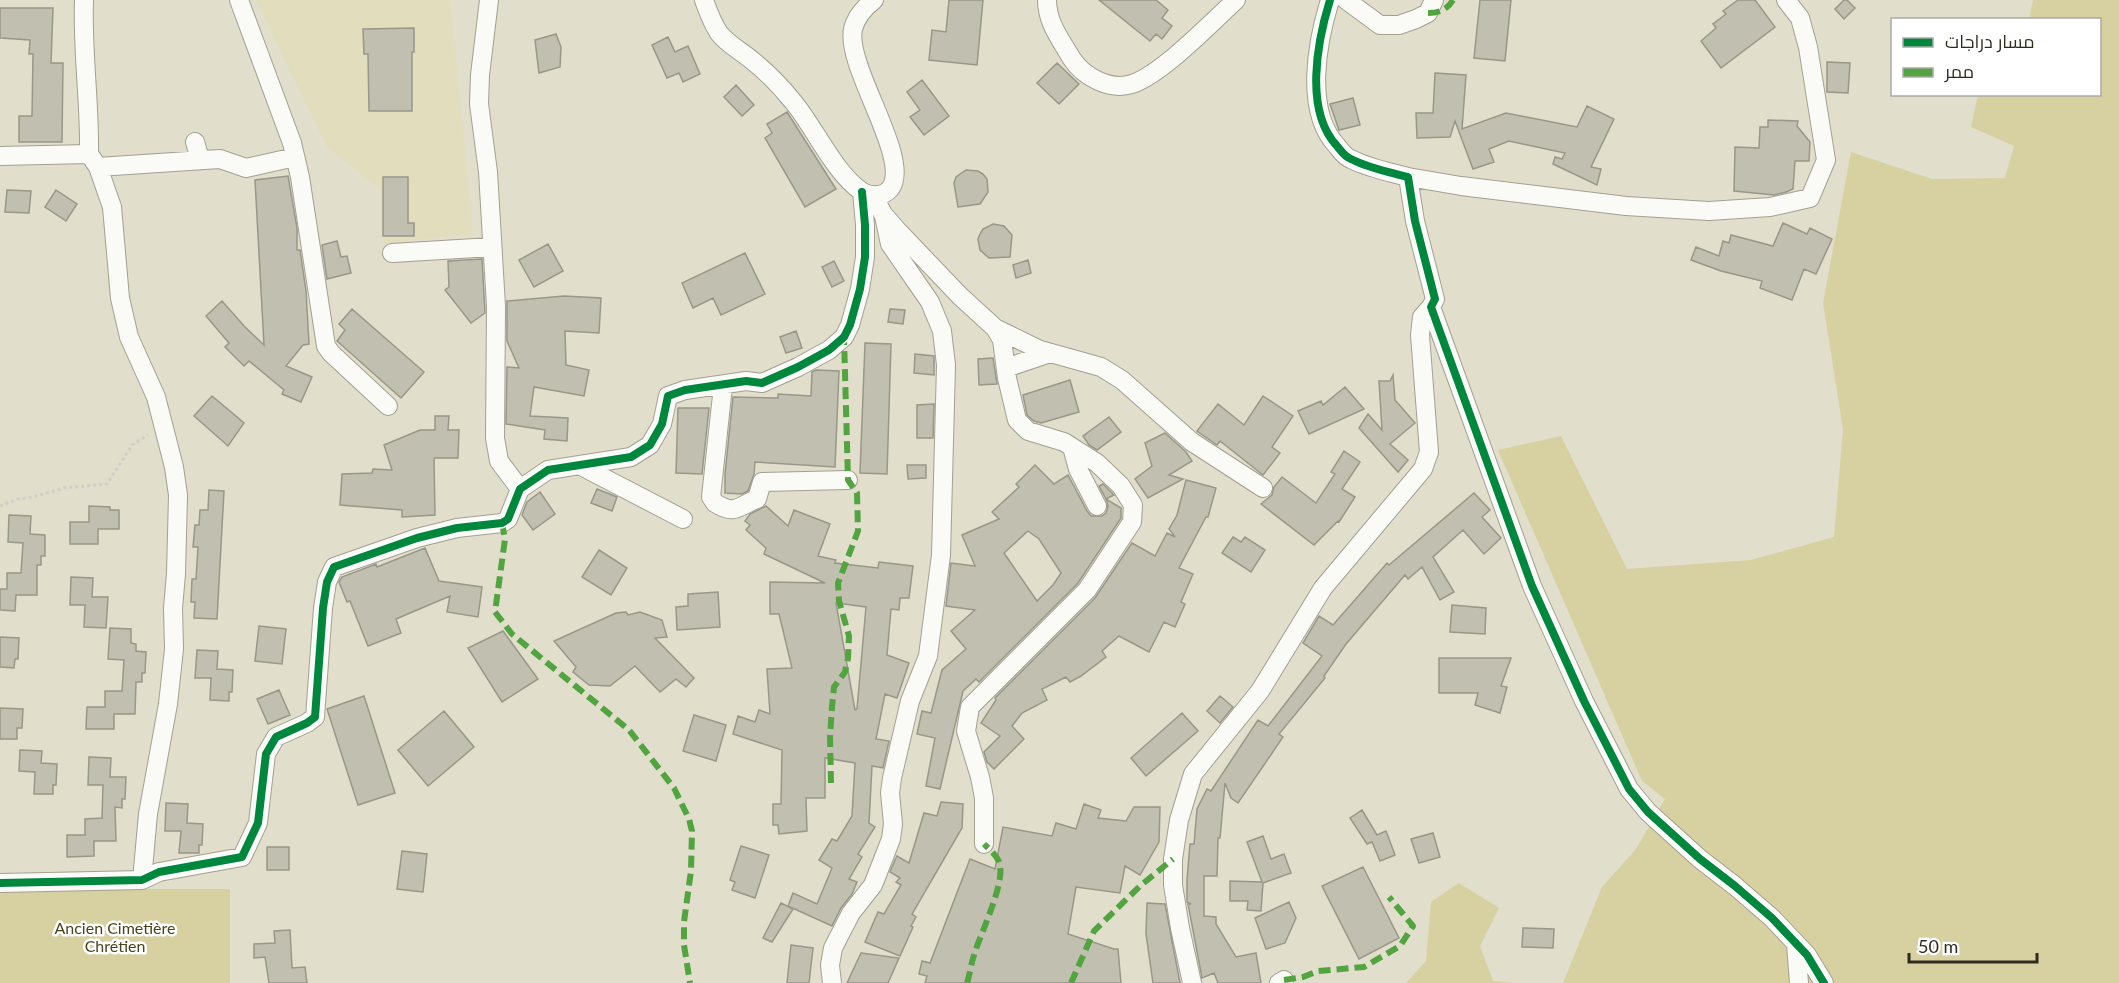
<svg xmlns="http://www.w3.org/2000/svg" width="2119" height="983" font-family="Lato,Cairo,sans-serif">
	<style>
		.built { fill: #e2ddbd }
		.green { fill: #d7d0a1 }
		.building { fill: #c1bfb0; stroke: #999788; stroke-width: 1.5; fill-rule: evenodd }
		.lines { fill: none; stroke-linecap: round; stroke-linejoin: round }
		.street-casing { stroke: #a3a092; stroke-width: 20 }
		.path { stroke: #cfcfc9; stroke-width: 3; stroke-dasharray: 3 3; stroke-linecap: butt }
		.street { stroke: #fafaf7; stroke-width: 18 }
		.quiet { stroke: #52a441; stroke-width: 6; stroke-dasharray: 12 6; stroke-linecap: butt }
		.cycleway-casing { stroke: #fff; stroke-width: 11 }
		.cycleway { stroke: #00873e; stroke-width: 8 }
		.labels { text-anchor: middle; dominant-baseline: central; stroke-width: 5; stroke-linejoin: round; paint-order: stroke }
		.park-label { font-size: 16px; fill: #4a441d; stroke: #fff }
	</style>
	<rect width="100%" height="100%" fill="#e1decb"/>
	<!-- built -->
	<path class="built" d="M256,0H450L473,234L384,243V193L327,147Z"/>
	<!-- green -->
	<path class="green" d="M2033,0H2119V983H1563L1602,887L1636,849L1665,799L1642,781L1498,450L1561,436L1627,569L1751,560L1834,537L1843,429L1823,303L1851,152L1932,179L2005,178L2014,146L1971,127L1978,95L2100,94V20L2029,19Z
		M1459,883L1499,908L1480,946L1493,981L1512,983H1406L1426,961L1431,902Z
		M0,889H230V983H0Z"/>
	<!-- building -->
	<path class="building" d="M949,0H983L977,65L929,60L932,30L946,32Z
		M1099,0H1156L1168,10L1162,18L1172,26L1162,39L1156,34L1150,41Z
		M1480,0H1511L1505,61L1474,58Z
		M1738,0H1755L1775,27L1721,68L1701,41L1716,28L1713,24L1726,14L1723,11Z
		M1844,0H1847L1855,8L1844,19L1835,9Z
		M0,8H53L51,63H63L62,142H19V116H32L33,54H29L30,40L0,38Z
		M414,28V52H412V111H369L368,54H364L363,29Z
		M556,34L561,47L560,67L539,73L535,40Z
		M668,37L675,52L688,46L700,74L683,82L679,73L667,78L652,45Z
		M1827,62L1850,63L1848,93L1827,92Z
		M1057,63L1079,84L1059,104L1037,83Z
		M1435,73L1466,75L1462,129L1506,113L1577,127L1587,106L1614,119L1591,167L1601,169L1597,185L1553,164L1555,157L1562,159L1565,153L1509,141L1489,149L1494,162L1473,169L1455,121L1450,137L1417,138L1416,113H1433Z
		M922,80L949,116L924,135L910,117L920,110L907,92Z
		M736,85L754,105L742,116L724,97Z
		M1353,98L1360,125L1339,130L1330,104Z
		M787,112L836,189L805,207L765,138L772,133L767,124Z
		M1768,120L1798,121L1797,126L1810,142L1809,161H1795L1793,189L1786,192L1774,195L1734,191L1735,147L1759,148L1760,127H1768Z
		M966,170L978,171L983,174L987,179L988,192L980,204L958,207L954,183L956,177Z
		M288,176L297,228V250H300L306,291L309,344L303,345L286,366L312,377L301,402L282,394L284,390L249,361L244,366L225,347L229,343L206,316L222,301L245,327L264,345L255,180Z
		M383,177H408V223H414V236H383Z
		M7,190L31,191L29,213L5,212Z
		M56,190L77,204L66,221L45,207Z
		M1783,223L1807,234L1810,228L1832,239L1816,274L1804,269L1792,300L1760,288L1762,281L1721,271L1691,260L1696,247L1719,256L1723,241L1729,243L1731,235L1773,246Z
		M993,224L1004,226L1012,235L1010,257L989,258L980,250L978,239L980,234L983,229Z
		M337,241L341,257L347,256L351,273L327,279L322,245Z
		M548,244L563,271L534,287L519,260Z
		M745,253L765,294L721,315L713,298L693,308L682,283Z
		M482,259L485,313L471,323L445,290L449,287L448,261Z
		M1028,260L1031,273L1016,278L1013,265Z
		M834,261L844,281L832,287L822,267Z
		M564,296L601,298L599,333L565,331L566,365L589,370L584,396L534,387L530,416L568,418L567,441L544,439L545,430L506,424L507,367L519,368L507,341V301Z
		M352,309L424,372L401,398L337,341L345,330L339,324Z
		M890,309L905,310L903,324L888,322Z
		M796,331L802,348L786,353L780,337Z
		M865,343L891,344L887,474L860,473Z
		M915,354L934,356V375L914,373Z
		M993,358L997,384L979,385L978,359Z
		M816,370L839,371L835,467L755,462L754,474L748,491L742,494L725,493V474L733,397L778,398V394L811,396L812,372Z
		M1393,375L1395,400L1415,423L1390,444L1408,460L1398,472L1359,428L1368,414L1382,430L1379,381H1390Z
		M1070,380L1079,412L1041,423L1034,421L1027,415L1023,395Z
		M1345,387L1364,409L1309,434L1298,411L1321,401L1323,405Z
		M212,396L244,423L228,446L194,416Z
		M1263,396L1293,416L1272,447L1280,453L1263,475L1220,441L1217,445L1197,431L1218,404L1244,425Z
		M934,404L933,438H917V405Z
		M678,408H709L702,474L676,473Z
		M435,416H449L448,430H459L458,458H434L435,515L402,517V510L340,505L342,474L372,473L373,469L392,470L384,445L420,430H435Z
		M1109,417L1121,432L1097,450L1089,445L1083,436Z
		M1165,433L1186,452L1192,461L1169,475L1183,479L1148,498L1135,479L1152,466L1145,443Z
		M1344,451L1360,462L1342,489L1355,497L1339,522L1338,521L1314,545L1261,504L1272,495L1274,487L1282,477L1316,503L1335,474L1331,472Z
		M907,465H926V478L908,479Z
		M1035,465L1054,484L1068,475L1087,511L1091,516H1102L1106,513L1108,506L1106,499L1121,508V518L1078,583L979,682L976,679L963,691L940,789L926,786L935,738L917,734L922,711L931,713L942,670L966,649L951,631L975,610L946,606L951,563L975,566L962,535L999,519L992,512L1019,487L1016,484ZM1028,531L1039,539L1061,573L1053,585L1037,601L1004,553Z
		M1186,480L1216,488L1208,517H1206L1179,568L1193,574L1181,602L1185,604L1175,627L1164,622L1149,652L1119,636L1102,651L1106,657L1081,676L1070,682L1066,677L1042,689L1047,700L1022,713L1012,726L1024,739L994,769L987,762L984,752L1000,736L981,723L996,700L995,698L1095,598L1132,543L1155,556L1167,533L1175,537L1169,529L1177,515Z
		M1103,484L1114,495L1106,499L1099,486Z
		M597,489L617,497L612,511L591,503Z
		M209,490L224,491L217,619L194,618L195,602H191L192,579H196L198,547H193L195,525H199L200,510H208Z
		M540,492L555,514L533,530L522,515L527,502Z
		M1474,493L1490,510L1482,517L1501,538L1484,554L1463,530L1433,557L1454,592L1440,600L1422,567L1408,579L1405,575L1346,644L1324,676L1325,678L1279,734L1283,737L1238,803L1231,798L1225,783L1220,838H1218L1217,876H1204V916L1216,917V924L1236,957L1256,953L1261,983H1218L1214,973L1202,978L1188,904H1191L1187,902V880L1190,844H1194L1197,809L1207,789L1211,791L1258,720L1268,726L1322,656L1303,643L1319,616L1333,625L1387,563L1389,565Z
		M89,506L110,507V510H119V529H98V544H70V522H89Z
		M766,506L788,526L794,510L830,524L818,556L836,560L835,563L878,568L879,562L913,566L909,598H900L899,610L891,609L887,655L909,663L897,698L885,694L876,739L889,741L883,768L872,766L869,823L875,827L858,854L862,857L849,879L857,882L852,894L841,908L832,926L788,906L793,893L817,904L832,868L819,860L832,839L837,841L852,816L855,763L825,758V798H806L807,831L779,834L778,825H773V804H781L782,750L733,734L738,716L755,722L759,710L770,714L767,669L792,668L779,614H770V582L825,583L764,554L766,548L746,530L750,525L745,521L750,514ZM836,603L866,607L857,709L855,710Z
		M9,515L31,516L30,534L45,535V556H41V565H37V595H16L15,611L0,610V589H7V573H21L23,543L8,542Z
		M1233,537L1241,542L1245,537L1265,550L1251,572L1222,553Z
		M425,548L439,581L482,587L478,617L447,612L450,596L396,619L401,633L368,646L350,601L347,602L339,582L342,577L376,564L377,567Z
		M599,550L627,568L611,595L582,577Z
		M71,577L93,578L92,597H108L106,628L84,627L85,605H70Z
		M718,592L720,627L677,630L676,607L688,606V594Z
		M1452,605L1486,608L1485,634L1450,632Z
		M626,612L628,615L640,612L662,620L667,637L655,638L694,678L686,687L676,679L660,692L635,666L610,686L589,685L573,672L576,667L554,641L616,613Z
		M259,626L286,629L282,664L255,661Z
		M110,628L131,629V643L136,644V651L146,652L145,673H142V682H136L135,714H114V729H86L87,707H105V691H122L124,660L108,659Z
		M503,631L538,679L502,702L468,648Z
		M0,637L19,638L18,659H15L14,668L0,667Z
		M197,650L218,651L217,669L233,670L232,692H229V701L210,700L211,678H195Z
		M1439,658H1511L1501,686L1507,687L1500,713L1475,705L1478,693H1439Z
		M279,690L290,715L268,724L257,699Z
		M364,696L395,793L358,805L327,709Z
		M1220,696L1233,707L1220,723L1207,711Z
		M0,708L23,709L22,728H17V739H0Z
		M444,711L474,747L428,786L398,750Z
		M1182,713L1198,731L1146,776L1131,758Z
		M694,715L726,725L716,761L683,751Z
		M20,750L42,751L41,763L57,764L56,785H53V794H34L35,772L19,771Z
		M89,757L111,758L110,777H126L125,799H122V808L115,807L116,841H94V856L67,857V835H85V819L102,818L103,785H88Z
		M941,802L963,804L962,828L912,914L916,917L911,926L913,927L900,956L865,942L878,912L884,914L901,885L896,882L900,878L890,872L895,860L897,856L909,863L924,813L937,816Z
		M166,803L188,804L187,823L203,824L202,845H199V853H179L181,831H165Z
		M1084,804L1101,810L1098,818L1126,821L1134,807H1160L1159,842L1140,875L1125,866L1120,893L1076,887L1068,934L1114,949H1118L1121,983H925L927,976L919,974L922,961L930,963L970,859L995,869L1003,827L1052,836L1056,823L1076,829Z
		M1362,810L1377,835L1386,831L1395,855L1380,861L1372,842L1367,844L1350,818Z
		M1433,833L1440,857L1419,863L1411,839Z
		M1263,836L1271,859L1284,854L1291,873L1263,883L1261,911L1247,910L1248,901H1230V881L1262,882L1247,842Z
		M741,846L769,855L755,898L732,890L735,882L730,880Z
		M267,847H289V870H267Z
		M402,851L427,854L423,892L397,889Z
		M1363,867L1399,938L1359,959L1322,886Z
		M1289,902L1296,918L1285,943L1266,949L1255,918Z
		M781,903L793,909L772,942L763,938Z
		M1147,903L1165,904L1180,983H1153L1146,934Z
		M1523,928L1554,929L1553,948L1522,947Z
		M290,930L292,968L305,967L307,983H269L265,957L254,958V944L275,943L274,931Z
		M791,945L813,948L809,983H787Z
		M861,953L899,958L888,983H847Z"/>
	<g class="lines">
		<defs>
			<path id="street" d="M84,0C82,51 90,102 89,154
				M239,0L292,143L300,177L326,346L331,353L388,406
				M489,0L480,75L479,104L488,172L496,306L495,438L499,461L520,489
				M704,0C708,11 712,23 719,33C728,45 743,52 754,62C769,74 783,89 795,104C815,129 835,173 861,191C869,197 883,197 890,189C913,160 845,67 853,29C856,17 865,7 874,0
				M1047,0C1047,23 1061,40 1072,59C1084,77 1110,91 1132,84C1162,74 1211,23 1236,0
				M1330,0C1317,42 1304,111 1337,146C1341,151 1345,157 1351,159C1368,168 1389,172 1408,177L1415,221L1435,299L1431,307L1532,586L1584,701L1629,789L1648,812L1700,859L1735,886L1772,918L1807,955L1824,983
				M1346,0L1380,25H1399L1416,19L1428,13L1434,0
				M195,142L199,156L204,160L220,159L246,168L295,157
				M0,156L89,154L98,167L112,207L120,298L129,337L156,397L174,467L178,495L176,574L173,608L174,649L168,704L148,814L142,880
				M98,167L204,160
				M1408,177L1461,186L1626,206L1709,211L1770,207L1810,198L1826,160L1808,47L1800,18L1786,0
				M873,195L883,214L896,229L960,296L995,328L1002,340L1007,378L1017,420L1028,431L1064,442L1097,463L1121,486L1133,505L1132,522L1087,590L970,707L966,731L980,777L984,798V844
				M392,253L492,247
				M995,328L1040,350L1101,367L1122,380L1192,442L1263,488
				M1006,368L1050,353
				M723,386L711,497L715,503C736,516 738,506 757,499L762,482L848,480
				M1072,447L1078,469L1097,506
				M581,466L683,519
				M0,883L142,880L159,872L242,857L258,823L266,754L276,737L307,723L315,717L323,608L327,582L334,567L417,538L457,528L502,523L508,519L520,489L548,470L631,457L650,445L662,424L668,396L685,390L746,381L762,383L798,367L829,350L844,337L850,325L860,289L865,257V225L862,192
				M1796,944L1799,983
				M832,983L830,965L833,948L851,913L873,885L891,839L893,824L890,793L892,778L910,701L928,656L941,555L946,365L942,331L930,302L890,244L884,216
				M1192,983L1180,928L1173,885V859L1179,820L1193,774L1260,691L1323,588L1423,469L1429,452L1420,335L1422,317L1431,307
				M1279,983L1284,980"/>
		</defs>
		<!-- street casing -->
		<use href="#street" class="street-casing"/>
		<!-- path -->
		<path class="path" d="M0,506L18,499L33,497L64,488L107,484L132,445L148,435"/>
		<!-- street -->
		<use href="#street" class="street"/>
		<!-- quiet -->
		<path class="quiet" d="M1428,13C1439,13 1447,10 1453,0
			M502,523L505,539L495,612L512,634L629,730L674,788L689,819L692,831L691,871L684,922V945L690,983
			M831,783L830,737L832,707L834,687L845,672L848,658L849,636L839,601L838,583L858,531L857,493L848,480L844,337
			M1284,980L1303,977L1318,971L1364,967L1400,946L1413,926L1389,897
			M967,983C970,974 971,964 974,955C980,935 1004,886 1000,866C999,857 990,850 984,844
			M1071,983L1094,931L1140,886L1173,859"/>
		<defs>
			<path id="cycleway" d="M1330,0C1317,42 1304,111 1337,146C1341,151 1345,157 1351,159C1368,168 1389,172 1408,177L1415,221L1435,299L1431,307L1532,586L1584,701L1629,789L1648,812L1700,859L1735,886L1772,918L1807,955L1824,983
				M0,883L142,880L159,872L242,857L258,823L266,754L276,737L307,723L315,717L323,608L327,582L334,567L417,538L457,528L502,523L508,519L520,489L548,470L631,457L650,445L662,424L668,396L685,390L746,381L762,383L798,367L829,350L844,337L850,325L860,289L865,257V225L862,192"/>
		</defs>
		<!-- cycleway casing -->
		<use href="#cycleway" class="cycleway-casing"/>
		<!-- cycleway -->
		<use href="#cycleway" class="cycleway"/>
	</g>
	<g class="labels">
		<!-- park labels -->
		<g class="park-label">
			<text x="115" y="927">Ancien Cimetière<tspan x="115" dy="18">Chrétien</tspan></text>
		</g>
	</g>
	<!-- legend -->
	<rect x="1891" y="18" width="210" height="78" fill="#ffffff" stroke="#ababa5" stroke-width="1.5"/>
	<rect x="1903" y="38" width="30" height="9" fill="#00873e" stroke="#ababa5" stroke-width="1.5"/>
	<text x="1945" y="48" font-size="18" fill="#2e2c1f">مسار دراجات</text>
	<rect x="1903" y="68" width="30" height="9" fill="#52a441" stroke="#ababa5" stroke-width="1.5"/>
	<text x="1945" y="78" font-size="18" fill="#2e2c1f">ممر</text>
	<!-- scale -->
	<path d="M1909 953v9h128v-9" fill="none" stroke="#2e2c1f" stroke-width="3"/>
	<text x="1918" y="953" font-size="18" fill="#2e2c1f" stroke="#ffffff" stroke-width="4.5" paint-order="stroke">50 m</text>
</svg>
